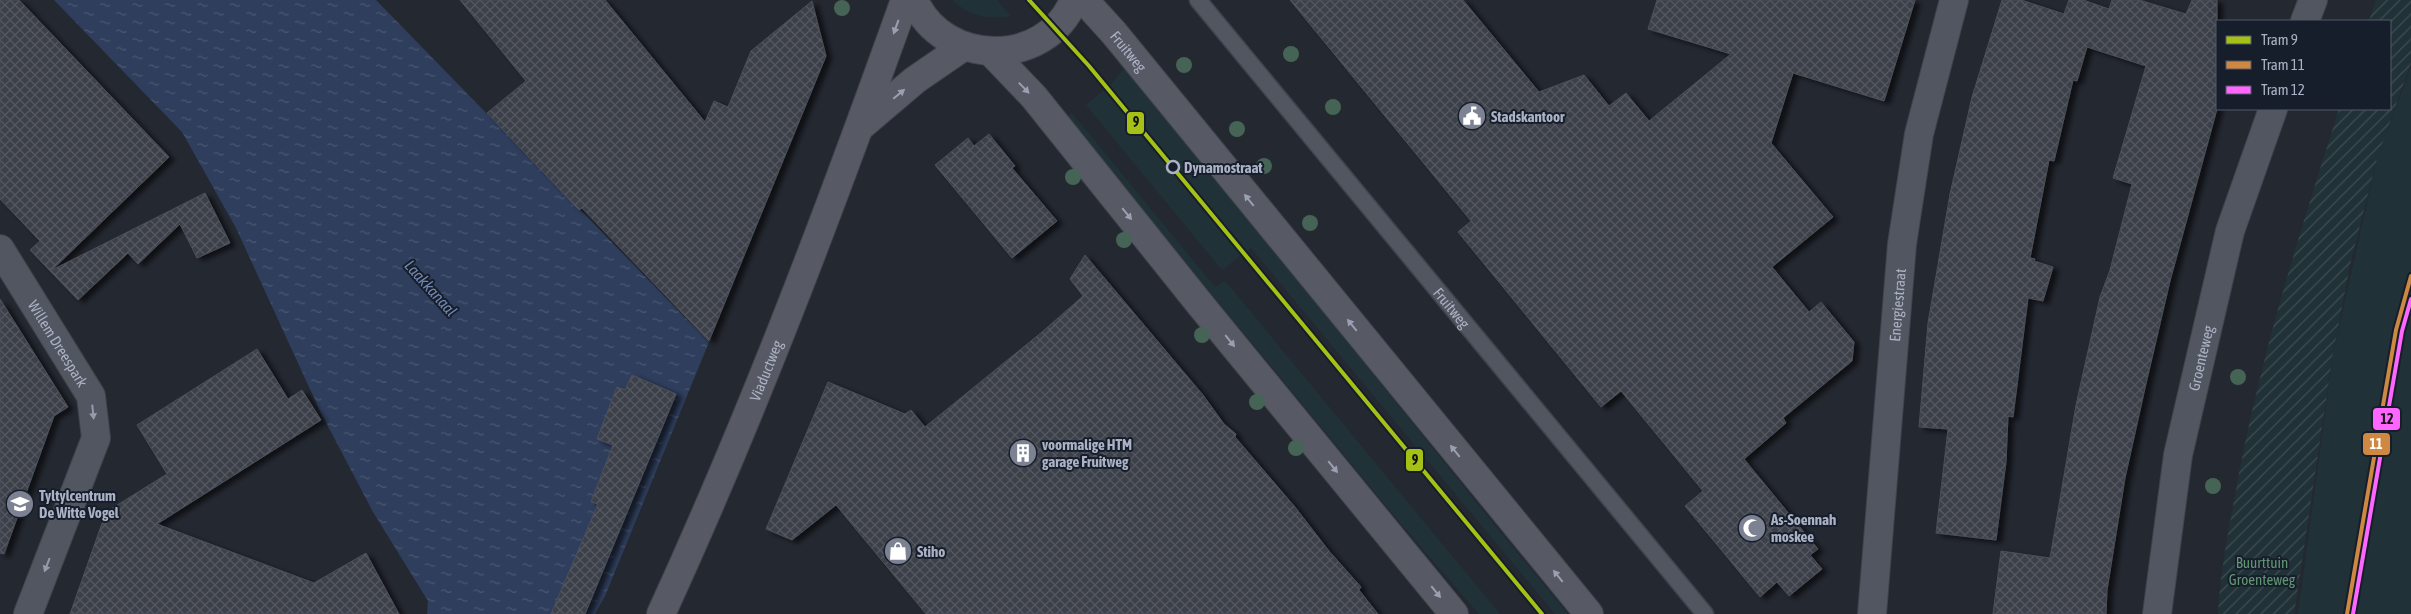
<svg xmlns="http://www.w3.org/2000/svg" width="2411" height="614" font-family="'Asap Condensed',sans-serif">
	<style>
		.grass { fill: #203237 }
		.garden { fill: url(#garden-furrows) }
		.water { fill: url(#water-ripples) }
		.building { fill: url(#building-cross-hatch); stroke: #4b4f5a; filter: url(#shadow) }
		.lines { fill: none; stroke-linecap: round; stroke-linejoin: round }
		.lane-casing { stroke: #40434b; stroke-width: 19 }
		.street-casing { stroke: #40434b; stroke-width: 30 }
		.secondary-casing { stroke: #40434b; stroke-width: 30 }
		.lane { stroke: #525660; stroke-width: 16 }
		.street { stroke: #525660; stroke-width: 28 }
		.secondary { stroke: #575a64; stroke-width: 28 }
		.tram-1-casing { stroke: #171e2b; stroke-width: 8 }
		.tram-2-casing { stroke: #171e2b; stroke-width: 8 }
		.tram-3-casing { stroke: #171e2b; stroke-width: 8 }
		.tram-1 { stroke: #a6c116; stroke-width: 4 }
		.tram-2 { stroke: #cf8842; stroke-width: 4 }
		.tram-3 { stroke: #f6f; stroke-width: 4 }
		.tree { fill: #466455 }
		.oneway { fill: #9aa0b2 }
		.oneway2 { fill: #959bac }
		.stop-dot { fill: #171e2b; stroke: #abb2c5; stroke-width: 2.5 }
		.labels { text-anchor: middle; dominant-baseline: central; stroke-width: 4; stroke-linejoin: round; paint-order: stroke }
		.street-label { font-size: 15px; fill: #abb2c5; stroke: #171e2b }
		.poi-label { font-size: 15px; font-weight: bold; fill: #abb2c5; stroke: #171e2b; text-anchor: start }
		.stop-label { font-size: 15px; font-weight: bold; fill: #abb2c5; stroke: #171e2b; text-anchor: start }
		.park-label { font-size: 15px; fill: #619672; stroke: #171e2b }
		.water-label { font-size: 16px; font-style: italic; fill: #7086b0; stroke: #171e2b }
		.line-badge { stroke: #171e2b; stroke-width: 2 }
		.badge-label { font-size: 14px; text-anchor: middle; font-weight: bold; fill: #fff }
		.pale-badge-label { font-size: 14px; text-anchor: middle; font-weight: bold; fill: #111 }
	</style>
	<defs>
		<pattern id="garden-furrows" width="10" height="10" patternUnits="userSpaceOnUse" patternTransform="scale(1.25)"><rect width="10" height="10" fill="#203237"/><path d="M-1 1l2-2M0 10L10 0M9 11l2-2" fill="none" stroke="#3e4d52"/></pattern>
		<pattern id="water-ripples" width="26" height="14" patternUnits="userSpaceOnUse" patternTransform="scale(1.25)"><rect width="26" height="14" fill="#2e3e5c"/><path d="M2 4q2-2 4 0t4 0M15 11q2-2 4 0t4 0" fill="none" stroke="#4a5872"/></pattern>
		<pattern id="building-cross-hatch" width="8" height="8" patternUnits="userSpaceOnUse" patternTransform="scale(1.25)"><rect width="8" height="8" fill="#3b3f48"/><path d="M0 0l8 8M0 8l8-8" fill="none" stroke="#555861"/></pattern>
		<filter id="shadow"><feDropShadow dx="5.5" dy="3" stdDeviation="2.5" flood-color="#0009"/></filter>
	</defs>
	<rect width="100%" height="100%" fill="#242831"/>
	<!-- grass -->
	<path class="grass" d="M952,0H997L1011,16C987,20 970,16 952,0Z
		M1125,67C1275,247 1418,434 1568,614H1555L1251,248L1222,270L1086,105L1112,83Z
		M2411,67V614H2298L2333,354L2377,159Z
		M1072,113L1215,287L1224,281L1227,283L1500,614H1479L1401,524L1067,118Z"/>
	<!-- garden -->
	<path class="garden" d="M2376,0H2411V63L2377,159L2350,265L2333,354L2294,614H2218C2220,576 2227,539 2234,501C2257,367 2298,238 2339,109H2390V21H2369Z"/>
	<!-- water -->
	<path class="water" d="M54,0H376L709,342L605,596L595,614H427L428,601L373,512L320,411L236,228L182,132Z"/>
	<!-- building -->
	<path class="building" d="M0,0H19L169,157L52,270L205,193L230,243L197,258L180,224L138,264L128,253L78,300L30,250L40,241L0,199Z
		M460,0H605L705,122L714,101L728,107L751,51L812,1L826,56L709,341L582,208L579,210L487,113L526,81Z
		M1290,0H1463L1539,92L1584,75L1609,106L1626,93L1649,121L1731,54L1648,29L1657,0H1915L1884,101L1793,73L1771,143L1833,217L1772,267L1809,312L1821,302L1854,342L1852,361L1783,418L1786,423L1744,459L1818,549L1810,555L1822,569L1789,596L1777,582L1760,597L1685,506L1703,491L1621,391L1601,407L1458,232L1471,221Z
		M2002,0H2021L2064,14L2069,0H2083L2109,9L2112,0H2139L2186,14L2192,0H2217V109L2170,281L2145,388L2125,478L2107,590L2106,614H1993L2001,551L2050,558L2076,405L2100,297L2110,270L2132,184L2113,178L2146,66L2087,47L2077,81L2073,80L2054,161L2049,160L2030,258L2035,259L2034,261L2053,267L2043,301L2028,298L2013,417L2008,416L2006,462L1996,540L1936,533L1948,429L1919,427L1928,323L1950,194L1972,97Z
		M989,134L1015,166L1012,168L1057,221L1012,258L935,165L968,138L974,146Z
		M1085,255L1203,395L1224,424L1236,434L1235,437L1295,507L1329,551L1361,587L1359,590L1378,614H926L836,505L792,540L766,529L828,382L905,414L911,410L925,427L1042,332L1083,296L1070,279Z
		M0,299L68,407L54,416L4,554L0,553Z
		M257,349L288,399L302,390L321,420L157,524L314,583L366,553L399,614H70L106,512L167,474L137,425Z
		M632,375L676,394L585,614H551L598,504L591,502L613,445L597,439L617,387L625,390Z"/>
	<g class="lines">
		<defs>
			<g id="lane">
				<path id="s1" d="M1198,0L1705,614"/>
			</g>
			<g id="street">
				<path d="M2305,21L2313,0"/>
				<path id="s2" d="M0,249L91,396L96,438L28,614"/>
				<path id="s3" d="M1872,614L1902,244L1919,134L1954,0"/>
				<path id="s4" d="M2157,614L2178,455L2230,231L2273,109"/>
			</g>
			<g id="secondary">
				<path d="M914,0C943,67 1046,69 1074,0"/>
				<path id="s5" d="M1084,0L1114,33L1589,614"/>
				<path d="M991,52L1034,97L1199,303L1454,614"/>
				<path d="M862,125L915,80L963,47"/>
				<path id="s6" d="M661,614C753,414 831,207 905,0"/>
			</g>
		</defs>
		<!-- lane casing -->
		<use href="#lane" class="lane-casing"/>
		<!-- street casing -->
		<use href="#street" class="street-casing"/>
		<!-- secondary casing -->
		<use href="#secondary" class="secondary-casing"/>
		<!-- lane -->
		<use href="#lane" class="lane"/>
		<!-- street -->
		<use href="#street" class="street"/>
		<!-- secondary -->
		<use href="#secondary" class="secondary"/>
		<defs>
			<path id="tram-1" d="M1029,0L1089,66L1542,614"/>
			<path id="tram-2" d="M2347,614L2396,330L2411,276"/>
			<path id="tram-3" d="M2353,614L2402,331L2411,299"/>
		</defs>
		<!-- tram-1 casing -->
		<use href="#tram-1" class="tram-1-casing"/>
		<!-- tram-2 casing -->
		<use href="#tram-2" class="tram-2-casing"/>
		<!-- tram-3 casing -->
		<use href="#tram-3" class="tram-3-casing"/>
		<!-- tram-1 -->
		<use href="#tram-1" class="tram-1"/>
		<!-- tram-2 -->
		<use href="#tram-2" class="tram-2"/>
		<!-- tram-3 -->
		<use href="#tram-3" class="tram-3"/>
	</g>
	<!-- trees -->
	<g class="tree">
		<circle cx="842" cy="8" r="8"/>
		<circle cx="1291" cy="54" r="8"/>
		<circle cx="1184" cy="65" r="8"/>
		<circle cx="1333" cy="107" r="8"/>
		<circle cx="1237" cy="129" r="8"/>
		<circle cx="1264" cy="166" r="8"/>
		<circle cx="1073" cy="177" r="8"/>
		<circle cx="1310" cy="223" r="8"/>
		<circle cx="1124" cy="240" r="8"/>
		<circle cx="1202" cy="335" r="8"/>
		<circle cx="2238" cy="377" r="8"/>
		<circle cx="1257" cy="402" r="8"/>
		<circle cx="1296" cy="448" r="8"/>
		<circle cx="2213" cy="486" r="8"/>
	</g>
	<!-- one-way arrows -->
	<defs><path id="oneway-solid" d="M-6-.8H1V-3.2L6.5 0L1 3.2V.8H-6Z" transform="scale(1.25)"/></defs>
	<g class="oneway">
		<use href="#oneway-solid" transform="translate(896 27) rotate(110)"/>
		<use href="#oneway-solid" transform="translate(1024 88) rotate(46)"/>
		<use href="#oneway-solid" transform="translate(899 94) rotate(-40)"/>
		<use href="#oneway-solid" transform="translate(1249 200) rotate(-129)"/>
		<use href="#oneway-solid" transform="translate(1127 214) rotate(51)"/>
		<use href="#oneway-solid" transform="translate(1352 325) rotate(-129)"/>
		<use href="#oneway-solid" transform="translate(1230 341) rotate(51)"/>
		<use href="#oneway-solid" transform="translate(1455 451) rotate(-129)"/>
		<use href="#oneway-solid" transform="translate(1333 467) rotate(51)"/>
		<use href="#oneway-solid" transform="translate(1558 576) rotate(-129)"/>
		<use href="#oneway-solid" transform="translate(1436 592) rotate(51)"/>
	</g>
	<g class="oneway2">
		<use href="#oneway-solid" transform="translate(93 412) rotate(84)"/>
		<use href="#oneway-solid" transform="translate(47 565) rotate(111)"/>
	</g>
	<!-- icons -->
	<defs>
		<symbol id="civic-disc" viewBox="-11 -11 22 22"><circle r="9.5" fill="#7c8291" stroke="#171e2b"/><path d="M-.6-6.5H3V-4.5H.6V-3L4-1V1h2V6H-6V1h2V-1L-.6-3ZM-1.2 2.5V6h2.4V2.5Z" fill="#fff"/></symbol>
		<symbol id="building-disc" viewBox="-11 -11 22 22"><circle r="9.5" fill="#7c8291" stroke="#171e2b"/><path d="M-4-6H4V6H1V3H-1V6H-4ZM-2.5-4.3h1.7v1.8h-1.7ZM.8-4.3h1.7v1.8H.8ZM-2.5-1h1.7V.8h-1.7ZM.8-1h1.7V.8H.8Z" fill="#fff"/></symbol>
		<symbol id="school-disc" viewBox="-11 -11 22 22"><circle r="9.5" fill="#7c8291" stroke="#171e2b"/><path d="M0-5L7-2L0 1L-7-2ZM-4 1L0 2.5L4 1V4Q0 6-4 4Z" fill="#fff"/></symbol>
		<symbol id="mosque-disc" viewBox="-11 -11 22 22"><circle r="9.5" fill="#7c8291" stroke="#171e2b"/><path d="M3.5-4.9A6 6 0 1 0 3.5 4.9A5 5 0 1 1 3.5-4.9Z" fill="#fff"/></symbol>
		<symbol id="shop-disc" viewBox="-11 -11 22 22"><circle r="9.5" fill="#7c8291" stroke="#171e2b"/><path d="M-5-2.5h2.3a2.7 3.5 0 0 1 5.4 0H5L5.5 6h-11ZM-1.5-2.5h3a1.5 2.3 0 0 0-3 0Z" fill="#fff"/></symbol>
	</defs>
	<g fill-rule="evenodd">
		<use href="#civic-disc" x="1456" y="100" width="32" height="32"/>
		<use href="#building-disc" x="1007" y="437" width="32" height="32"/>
		<use href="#school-disc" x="4" y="488" width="32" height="32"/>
		<use href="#mosque-disc" x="1736" y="512" width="32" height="32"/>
		<use href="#shop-disc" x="882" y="535" width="32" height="32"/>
	</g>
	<!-- markers -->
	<circle class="stop-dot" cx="1173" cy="167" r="6"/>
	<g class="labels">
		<!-- street labels -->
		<g class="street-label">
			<text stroke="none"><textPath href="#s5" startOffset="68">Fruitweg</textPath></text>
			<text stroke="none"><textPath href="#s3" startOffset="310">Energiestraat</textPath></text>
			<text stroke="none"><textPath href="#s1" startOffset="399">Fruitweg</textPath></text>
			<text stroke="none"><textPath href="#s2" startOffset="111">Willem Dreespark</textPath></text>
			<text stroke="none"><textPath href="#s4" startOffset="260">Groenteweg</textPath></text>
			<text stroke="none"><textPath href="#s6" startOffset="265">Viaductweg</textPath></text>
		</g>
		<!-- poi labels -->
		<g class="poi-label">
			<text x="1491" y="116">Stadskantoor</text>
			<text x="1042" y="444">voormalige HTM<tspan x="1042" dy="17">garage Fruitweg</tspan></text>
			<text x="39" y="495">Tyltylcentrum<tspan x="39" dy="17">De Witte Vogel</tspan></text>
			<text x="1771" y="519">As-Soennah<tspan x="1771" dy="17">moskee</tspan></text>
			<text x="917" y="551">Stiho</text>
		</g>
		<!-- stop labels -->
		<g class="stop-label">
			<text x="1184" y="167">Dynamostraat</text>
		</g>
		<!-- park labels -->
		<g class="park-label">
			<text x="2262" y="562">Buurttuin<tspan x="2262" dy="17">Groenteweg</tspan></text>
		</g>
		<!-- water labels -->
		<g class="water-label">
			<text transform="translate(431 288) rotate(48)">Laakkanaal</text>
		</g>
	</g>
	<g class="line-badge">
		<rect x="1126" y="111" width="19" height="24" rx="5" fill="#a6c116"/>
		<rect x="2372" y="407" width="29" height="24" rx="5" fill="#f6f"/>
		<rect x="2362" y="432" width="29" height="24" rx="5" fill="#cf8842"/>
		<rect x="1405" y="448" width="19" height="24" rx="5" fill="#a6c116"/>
	</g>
	<g class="badge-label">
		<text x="2376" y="449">11</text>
	</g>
	<g class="pale-badge-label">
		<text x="1136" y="127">9</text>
		<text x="2387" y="424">12</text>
		<text x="1415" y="465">9</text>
	</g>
	<!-- legend -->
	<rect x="2216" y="20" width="175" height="90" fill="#171e2b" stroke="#525969"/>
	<rect x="2226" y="36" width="25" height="8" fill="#a6c116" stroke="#525969"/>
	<text x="2261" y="45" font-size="15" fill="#abb2c5">Tram 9</text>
	<rect x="2226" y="61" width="25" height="8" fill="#cf8842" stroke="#525969"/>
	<text x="2261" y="70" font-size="15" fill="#abb2c5">Tram 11</text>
	<rect x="2226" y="86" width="25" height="8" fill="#ff66ff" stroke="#525969"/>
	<text x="2261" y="95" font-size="15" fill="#abb2c5">Tram 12</text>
</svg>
